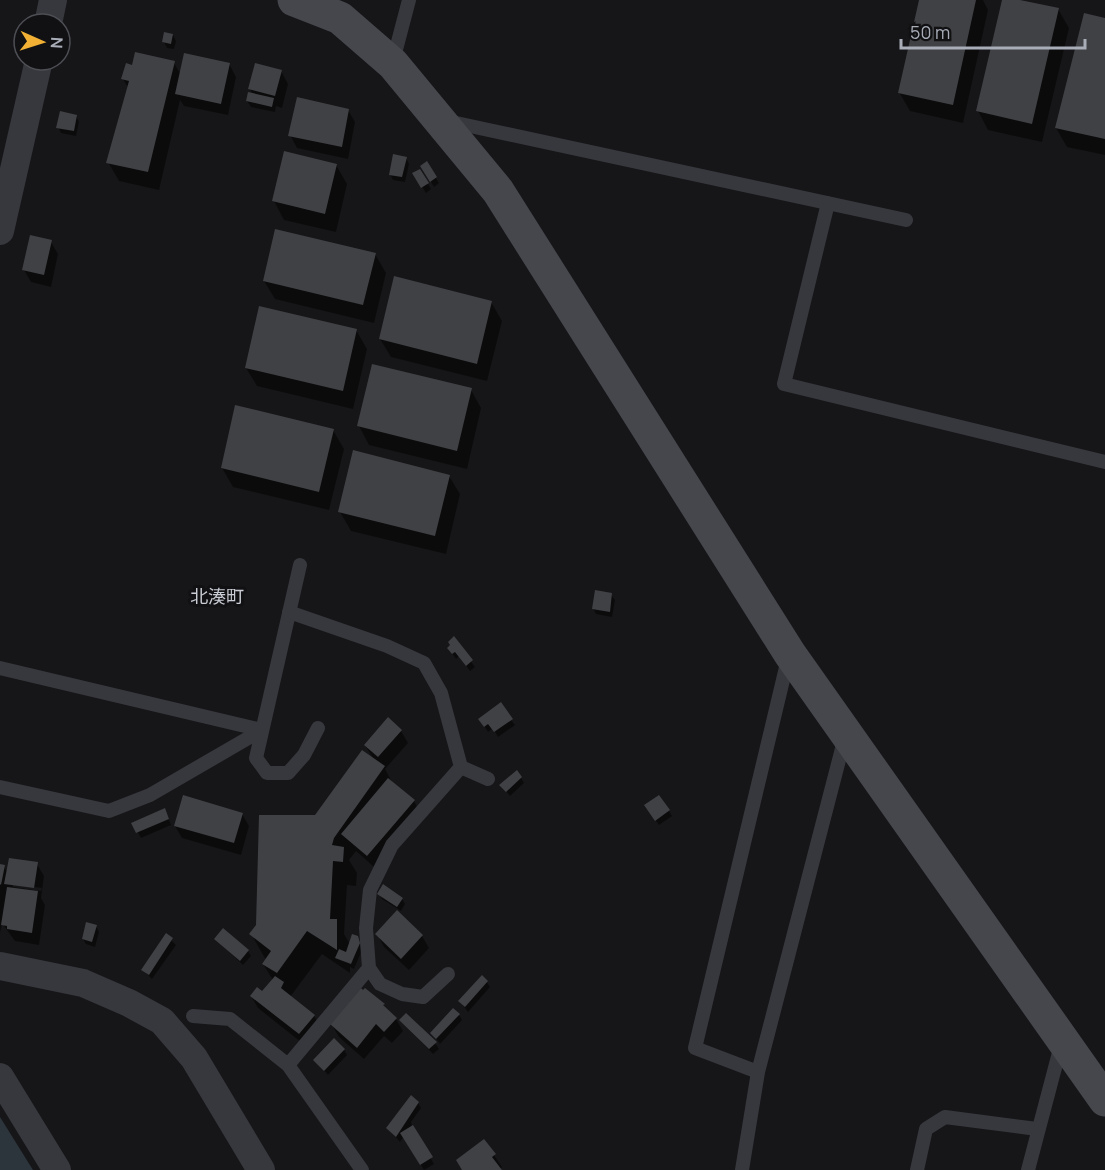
<svg xmlns="http://www.w3.org/2000/svg" width="1105" height="1170" font-family="Manrope,'Noto Sans JP',sans-serif">
	<style>
		.water { fill: #2c353c }
		.shadow { fill: #0007; fill-rule: evenodd }
		.building { fill: #404145 }
		.lines { fill: none; stroke-linecap: round; stroke-linejoin: round }
		.lane { stroke: #37383d; stroke-width: 14 }
		.street { stroke: #37383d; stroke-width: 28 }
		.secondary { stroke: #45474d; stroke-width: 33 }
		.labels { text-anchor: middle; dominant-baseline: central; stroke-width: 6; stroke-linejoin: round; paint-order: stroke }
		.quarter-label { font-size: 18px; fill: #c9ccd4; stroke: #111113 }
	</style>
	<rect width="100%" height="100%" fill="#161618"/>
	<!-- water -->
	<path class="water" d="M0,1117L33,1170H0Z"/>
	<!-- shadow -->
	<path class="shadow" d="M920,0H983L988,10L963,123L910,111L899,92Z
		M1003,0L1058,9L1069,28L1042,142L988,130L978,111Z
		M1105,19V155L1067,147L1056,128Z
		M173,35L176,41L174,49L167,48L164,42Z
		M174,63L181,75L229,64L236,77L228,115L184,106L180,100L159,190L119,181L108,162L129,89L123,79L133,66Z
		M281,71L288,84L282,108L276,106L275,112L251,107L247,101L253,95L250,89Z
		M348,110L355,122L348,159L297,148L290,135Z
		M76,116L79,122L76,136L61,133L58,127Z
		M406,158L409,164L405,182L393,180L390,174Z
		M426,163L439,183L434,187L422,166Z
		M336,165L347,184L336,232L284,220L274,201Z
		M414,174L428,184L431,189L426,193Z
		M51,242L58,254L51,287L31,282L24,270Z
		M375,254L386,273L374,323L275,299L264,281Z
		M491,302L502,321L487,381L391,357L380,339Z
		M356,330L367,349L353,409L257,386L246,368Z
		M471,390L481,408L467,469L369,445L359,426Z
		M333,430L344,449L329,510L233,487L222,468Z
		M449,476L460,494L446,554L351,531L340,512Z
		M611,595L615,600L612,617L596,614L593,608Z
		M454,639L475,667L470,671L459,656L456,659L449,648Z
		M480,719L511,720L515,725L498,737L493,728L488,732Z
		M401,731L408,743L385,769L393,784L414,801L421,814L374,867L356,851L349,860L357,873L356,886L347,885L344,934L350,944L357,937L362,950L354,969L350,967V973L322,954L290,997L314,1016L321,1028L306,1046L258,1008L251,996L262,993L273,980L263,964L266,960L251,934L316,817L374,760L365,745Z
		M521,778L524,783L510,796L501,785Z
		M649,811H669L672,816L659,825Z
		M242,814L249,826L241,855L182,838L175,826Z
		M167,815L171,825L141,838L133,823Z
		M37,864L44,876L41,898L45,905L39,945L15,941L2,923L0,933V866L4,867L8,873ZM13,884L42,888L41,891L13,887Z
		M379,894L402,899L405,904L401,911L382,899Z
		M96,926L99,932L95,947L86,944L83,939Z
		M377,934L422,936L429,948L409,970L384,947Z
		M167,936L176,945L152,979L143,970Z
		M216,939L248,951L251,956L243,965Z
		M486,981L490,987L468,1012L460,1001Z
		M365,990L396,1019L403,1031L392,1043L384,1036L364,1059L339,1037L332,1025Z
		M459,1015L462,1020L440,1044L432,1033Z
		M401,1020L435,1043L439,1049L433,1054Z
		M344,1050L347,1055L328,1075L315,1060Z
		M418,1103L421,1108L411,1122L412,1126L434,1164L424,1170L404,1136L400,1142L388,1128Z
		M484,1141L502,1167L500,1170H463Z"/>
	<!-- building -->
	<path class="building" d="M919,0H976L953,105L898,93Z
		M1002,0H1020L1059,8L1032,124L976,111Z
		M1084,13L1105,18V139L1055,128Z
		M164,32L173,34L171,44L162,42Z
		M135,52L175,61L148,172L106,163L129,81L121,79L126,63L132,65Z
		M184,53L230,63L221,104L175,94Z
		M255,63L282,70L275,96L248,89Z
		M248,92L274,98L272,107L246,101Z
		M297,97L349,109L342,147L288,136Z
		M60,111L77,115L74,131L56,128Z
		M284,151L337,164L325,214L272,201Z
		M393,154L407,157L402,177L389,175Z
		M427,161L437,177L430,182L420,166Z
		M420,169L429,183L421,188L412,173Z
		M275,229L376,253L363,305L263,281Z
		M30,235L52,240L44,275L22,270Z
		M394,276L492,301L477,364L379,339Z
		M259,306L357,329L343,391L245,368Z
		M372,364L472,388L457,451L357,426Z
		M235,405L334,429L319,492L221,468Z
		M353,450L450,475L435,536L338,512Z
		M595,590L612,593L610,612L592,609Z
		M454,636L473,660L466,666L455,652L452,654L447,648L450,645L448,642Z
		M501,702L513,719L494,732L488,724L484,727L478,719Z
		M388,717L402,730L378,757L364,745Z
		M362,750L385,766L334,838L332,845L344,847L343,862L333,861L330,919H337V950L307,931L277,973L262,964L271,951L249,934L256,925L259,815H315Z
		M517,770L522,777L506,792L499,785Z
		M388,778L415,800L367,856L341,834Z
		M183,795L243,813L234,843L174,826Z
		M659,795L670,810L655,821L644,805Z
		M165,808L169,819L136,833L131,823Z
		M9,858L38,862L34,888L4,884Z
		M0,864L5,865L1,885L0,884Z
		M383,884L403,898L397,907L377,894Z
		M7,887L38,891L32,933L7,929V926L1,925Z
		M397,910L423,935L401,959L375,934Z
		M86,922L97,925L92,942L82,939Z
		M223,928L249,950L240,961L214,939Z
		M166,933L173,938L149,975L141,970Z
		M352,934L358,936L360,943L351,964L335,958L339,949L346,952Z
		M482,975L488,981L465,1007L458,1001Z
		M275,976L284,982L281,988L315,1015L299,1034L250,996L257,987L262,991Z
		M361,988L363,990L365,988L385,1004L383,1005L397,1018L384,1032L376,1024L357,1048L330,1024Z
		M453,1008L460,1014L436,1039L430,1033Z
		M406,1013L437,1042L429,1049L399,1020Z
		M334,1038L345,1049L324,1071L313,1060Z
		M411,1095L419,1102L396,1137L386,1128Z
		M413,1125L433,1157L420,1165L400,1133Z
		M484,1139L496,1154L492,1157L502,1170H462L456,1160Z"/>
	<g class="lines">
		<!-- lane -->
		<path class="lane" d="M393,61L409,0
			M447,121L906,220
			M828,203L784,384L1105,462
			M300,565L256,758L267,773H288L304,755L318,728
			M289,612L387,646L424,663L441,693L461,767
			M0,668L262,730
			M0,787L109,811L150,795L262,730
			M448,974L423,997L402,994L380,984L369,968L366,928L370,890L392,845L461,767L488,779
			M193,1016L230,1019L288,1065L362,1170
			M288,1065L369,968
			M758,1072L695,1048L788,659
			M742,1170L758,1072L845,737
			M917,1170L926,1129L945,1117L1037,1129
			M1028,1170L1061,1045"/>
		<!-- street -->
		<path class="street" d="M48,24L53,0
			M0,231L39,60
			M0,966L83,983L129,1003L162,1021L194,1058L261,1170
			M0,1077L57,1170"/>
		<!-- secondary -->
		<path class="secondary" d="M294,0L340,18L393,64L498,191L790,654L1105,1100"/>
	</g>
	<g class="labels">
		<!-- quarter labels -->
		<g class="quarter-label">
			<text x="217" y="596">北湊町</text>
		</g>
	</g>
	<!-- north arrow -->
	<g transform="translate(42 42) rotate(93)"><circle r="28" fill="#111113" stroke="#4d4f55" stroke-width="1.5"/>
	<path d="M0-4.5L10 22L0 15L-10 22Z" fill="#f2b134"/>
	<text y="-9" font-size="16" font-weight="bold" text-anchor="middle" fill="#a8adb8">N</text>
	</g>
	<!-- scale -->
	<path d="M901 39v9h184v-9" fill="none" stroke="#a8adb8" stroke-width="3"/>
	<text x="910" y="39" font-size="18" fill="#a8adb8" stroke="#111113" stroke-width="4.5" paint-order="stroke">50 m</text>
</svg>
